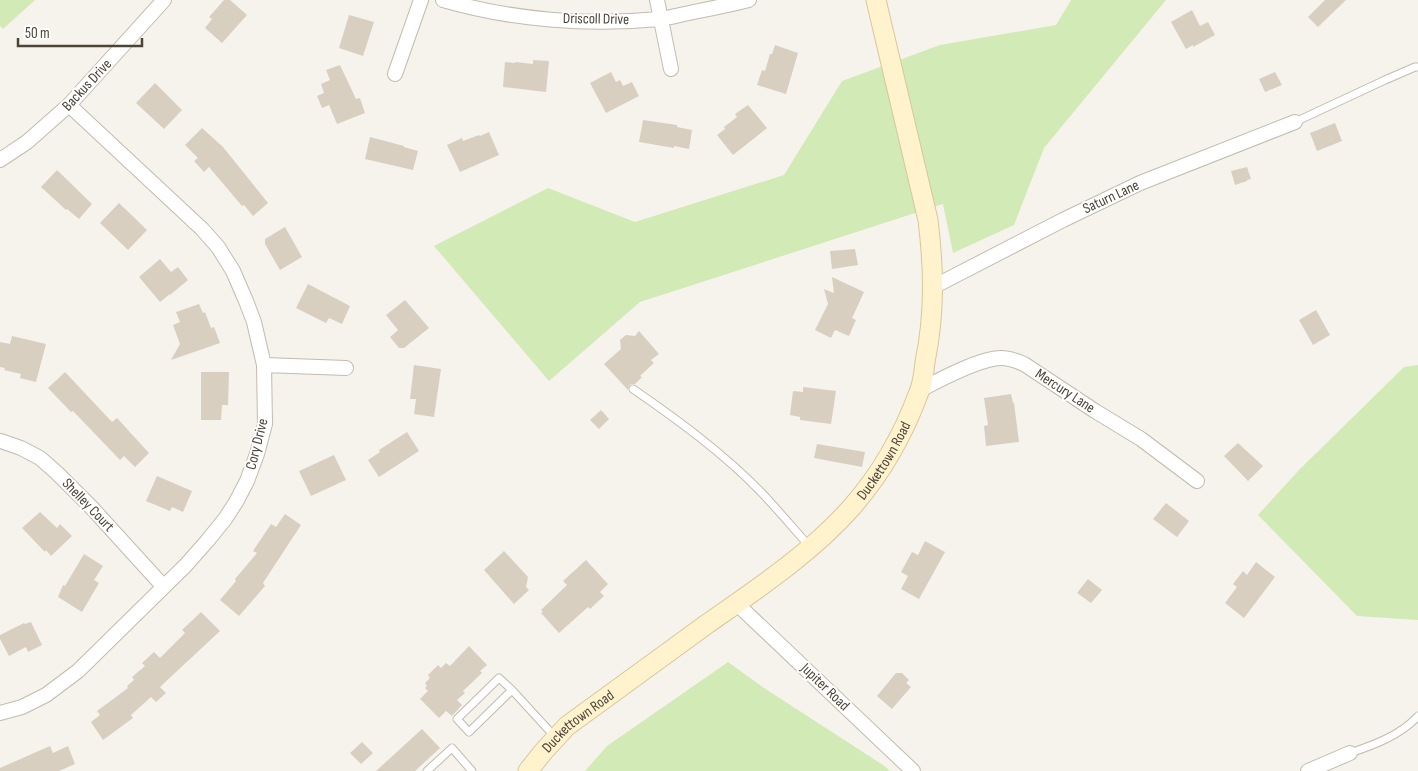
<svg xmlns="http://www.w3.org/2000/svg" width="1418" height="771" font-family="'Sofia Sans Condensed',sans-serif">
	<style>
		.green { fill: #d2eab5 }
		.building { fill: #d8cfc1 }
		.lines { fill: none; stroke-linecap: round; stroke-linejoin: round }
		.lane-casing { stroke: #c2bbae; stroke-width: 9 }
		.street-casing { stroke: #c2bbae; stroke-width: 16 }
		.secondary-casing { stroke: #d6c79b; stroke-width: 21 }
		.lane { stroke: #fff; stroke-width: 7 }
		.street { stroke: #fff; stroke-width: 14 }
		.secondary { stroke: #fff3cd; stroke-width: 19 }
		.labels { text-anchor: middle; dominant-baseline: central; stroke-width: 4; stroke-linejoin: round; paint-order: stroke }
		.street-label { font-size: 15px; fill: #4b4439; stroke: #fff }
	</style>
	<rect width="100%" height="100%" fill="#f6f3ec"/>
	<!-- green -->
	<path class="green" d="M0,0H35L3,29L0,26Z
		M1071,0H1166L1044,148L1014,225L953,253L943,204L640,302L549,381L434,246L548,188L635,222L784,175L842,81L940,45L1056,25Z
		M1418,365V620L1357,616L1258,515L1300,469L1404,367Z
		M728,662L764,688L883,765L890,771H585L607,746Z"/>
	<!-- building -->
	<path class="building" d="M224,0H230L247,15L222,43L205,28L212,19L209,17Z
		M1325,0H1346L1318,27L1308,17Z
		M1192,10L1200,26L1208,22L1215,35L1193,47V45L1186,49L1171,22Z
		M349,15L374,22L363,56L339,48Z
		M775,45L798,53L786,94L757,85L762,70L765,71L770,54H772Z
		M533,60L549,61L546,92L503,87L505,62L515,63V62L533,64Z
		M340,65L356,99L360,98L365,113L337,124L329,105L322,108L317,96L324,93L321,84L330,80L326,70Z
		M611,72L616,82L620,80L623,86L632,82L639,96L606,113L590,83Z
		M1275,72L1282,85L1265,92L1259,79Z
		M155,83L182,110L164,129L136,103Z
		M748,105L767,128L733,155L717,135L725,129L724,127L737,117L735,114Z
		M643,120L677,125V127L692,130L689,149L674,146V148L639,142Z
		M1335,123L1342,141L1317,151L1310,133Z
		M202,128L223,147L268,203L253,216L244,205L242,206L209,167L204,172L194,161L198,158L185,145Z
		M489,132L499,155L460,172L447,145L462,138L463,141L479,135L480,136Z
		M370,137L404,146V147L418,151L413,170L365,159Z
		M1247,167L1251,179L1247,180V181L1235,185L1231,171Z
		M57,170L92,204L79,219L67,209L66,210L41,187Z
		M119,203L147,230L128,250L100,223Z
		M285,227L302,257L280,270L265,244V239Z
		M855,249L858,265L832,269L830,251Z
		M160,259L171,272L178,267L188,280L170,295V294L160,302L139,277Z
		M832,277L864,292L852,318L856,320L849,336L835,330L831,338L815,330L828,304L824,289L834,293Z
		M308,284L350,306L342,324L329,318L326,323L296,308Z
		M405,300L429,328L404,348H399L390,337L398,330L386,315Z
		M199,304L203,313L205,312L211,328L214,327L220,343L171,360L180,344L173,325L180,322L176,312Z
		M1316,310L1330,335L1313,345L1299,320Z
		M639,331L659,354L651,360L654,363L640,376L642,377L635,384H631L629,386L628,390L604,364L621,349L620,340L626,335L635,336Z
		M12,336L46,344L36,382L20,378L21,374L4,370L5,368L0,367V342L10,344Z
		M414,365L441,369L434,417L414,414L416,399H410Z
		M65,372L112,422L117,418L149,453L135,467L124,456L120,460L73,411L71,412L48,388Z
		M201,372H229L228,405H222L221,420H201Z
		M803,387L836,391L831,424L800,420V417L790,415L793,391L803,392Z
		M1011,394L1013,403H1014L1019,442L986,446L984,426L988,425L984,398Z
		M601,410L609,419L599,429L590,420Z
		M407,432L419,451L379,477L368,460L380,452L379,450Z
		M1238,443L1263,466L1248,481L1224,456Z
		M817,444L865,452L862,467L814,458Z
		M334,455L346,480L311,496L299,471Z
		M157,476L192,491L183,512L172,507L170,511L146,501Z
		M1166,503L1189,521L1177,537L1153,519Z
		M40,512L57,528L60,524L72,536L51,556L46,550L45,552L22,528Z
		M285,514L301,525L263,583L265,586L239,616L220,600L236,581L235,579L257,553L253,551L271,524L276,527Z
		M925,541L945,552L919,599L901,589L908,576L901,572L912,552L918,555Z
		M504,551L528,577L526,587L529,590L514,604L484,570Z
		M84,554L103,566L94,580L99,583L82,612L58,597L63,585L65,586Z
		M586,560L608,584L600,592L604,596L590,609L588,607L559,633L541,613L543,612L541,610L567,585L563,581Z
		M1256,562L1275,577L1244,618L1225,603L1237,587L1233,584L1243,571L1247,575Z
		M1088,579L1102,590L1091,603L1077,593Z
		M201,612L220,631L160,687L166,693L156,702L151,697L131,715L133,718L103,740L91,722L100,715L97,711L128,688L127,686L134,680L132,677L145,666L142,663L154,652L160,658L185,633L182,630Z
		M31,622L42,645L28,652L26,647L9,656L0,639V635L24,623L25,624Z
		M469,646L487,665L480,671L482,673L463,691L465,693L457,700L462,705L452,716L446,711L439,718L420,699L428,691L425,688L427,686L425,683L430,678L428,675L438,665L441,668L446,663L450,666Z
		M896,673H902L909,680L906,683L911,687L892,709L877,696Z
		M422,729L440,748L415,771H376Z
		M362,742L373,753L361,764L350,753Z
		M50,746L53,753L68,746L75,764L59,771H0V768Z"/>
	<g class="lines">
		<defs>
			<path id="lane" d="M1295,122L1385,80L1415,67H1418
				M633,389C678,420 723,453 761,492C778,510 794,529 810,547
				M512,690L469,732L457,719L499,678L512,690L556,738
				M1350,753C1374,745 1401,735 1418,716
				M427,771L452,748L472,771"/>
			<path id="street" d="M443,0C512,20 588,26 659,19C669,18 679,15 689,13C709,9 729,5 749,0
				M657,0L671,69
				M395,74L421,0
				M0,160L27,142L69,105L164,0
				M933,287L1063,220L1140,183L1295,122
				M264,365L346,368
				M920,390C939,380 980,358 1001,358C1010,358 1017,361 1024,364L1095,411L1141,439L1197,481
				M1,441L21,448L40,458L57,473L92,508L163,586
				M737,604L913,771
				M0,713L22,707L46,695L78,671L186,565L208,540L225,519L236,502L247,481L257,454L265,424L264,365L254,322L246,301L233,271L218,247L202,229L69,105
				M1308,771L1350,753"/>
			<g id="secondary">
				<path id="s1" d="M528,771L543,752L567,726C614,692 660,658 707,624C757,589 810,554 851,508C880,475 904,433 919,392C923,383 924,372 925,362C935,313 934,269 928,220L876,0"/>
			</g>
		</defs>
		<!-- lane casing -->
		<use href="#lane" class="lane-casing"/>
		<!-- street casing -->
		<use href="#street" class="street-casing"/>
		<!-- secondary casing -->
		<use href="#secondary" class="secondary-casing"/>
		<!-- lane -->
		<use href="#lane" class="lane"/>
		<!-- street -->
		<use href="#street" class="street"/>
		<!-- secondary -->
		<use href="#secondary" class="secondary"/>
	</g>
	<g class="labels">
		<!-- street labels -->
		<g class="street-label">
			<text transform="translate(596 19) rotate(1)">Driscoll Drive</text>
			<text transform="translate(87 85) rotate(-47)">Backus Drive</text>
			<text transform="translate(1111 197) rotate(-25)">Saturn Lane</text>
			<text transform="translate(1065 391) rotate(33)">Mercury Lane</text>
			<text transform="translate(257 444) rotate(-76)">Cory Drive</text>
			<text stroke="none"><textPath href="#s1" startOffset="476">Duckettown Road</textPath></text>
			<text transform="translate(88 505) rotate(46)">Shelley Court</text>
			<text transform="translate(825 687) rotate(44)">Jupiter Road</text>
			<text stroke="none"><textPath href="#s1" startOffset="71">Duckettown Road</textPath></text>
		</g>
	</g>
	<!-- scale -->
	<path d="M18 38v8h124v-8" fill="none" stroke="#4b4439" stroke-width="2.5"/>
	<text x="25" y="38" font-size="15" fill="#4b4439" stroke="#ffffff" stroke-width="4" paint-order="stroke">50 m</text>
</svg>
